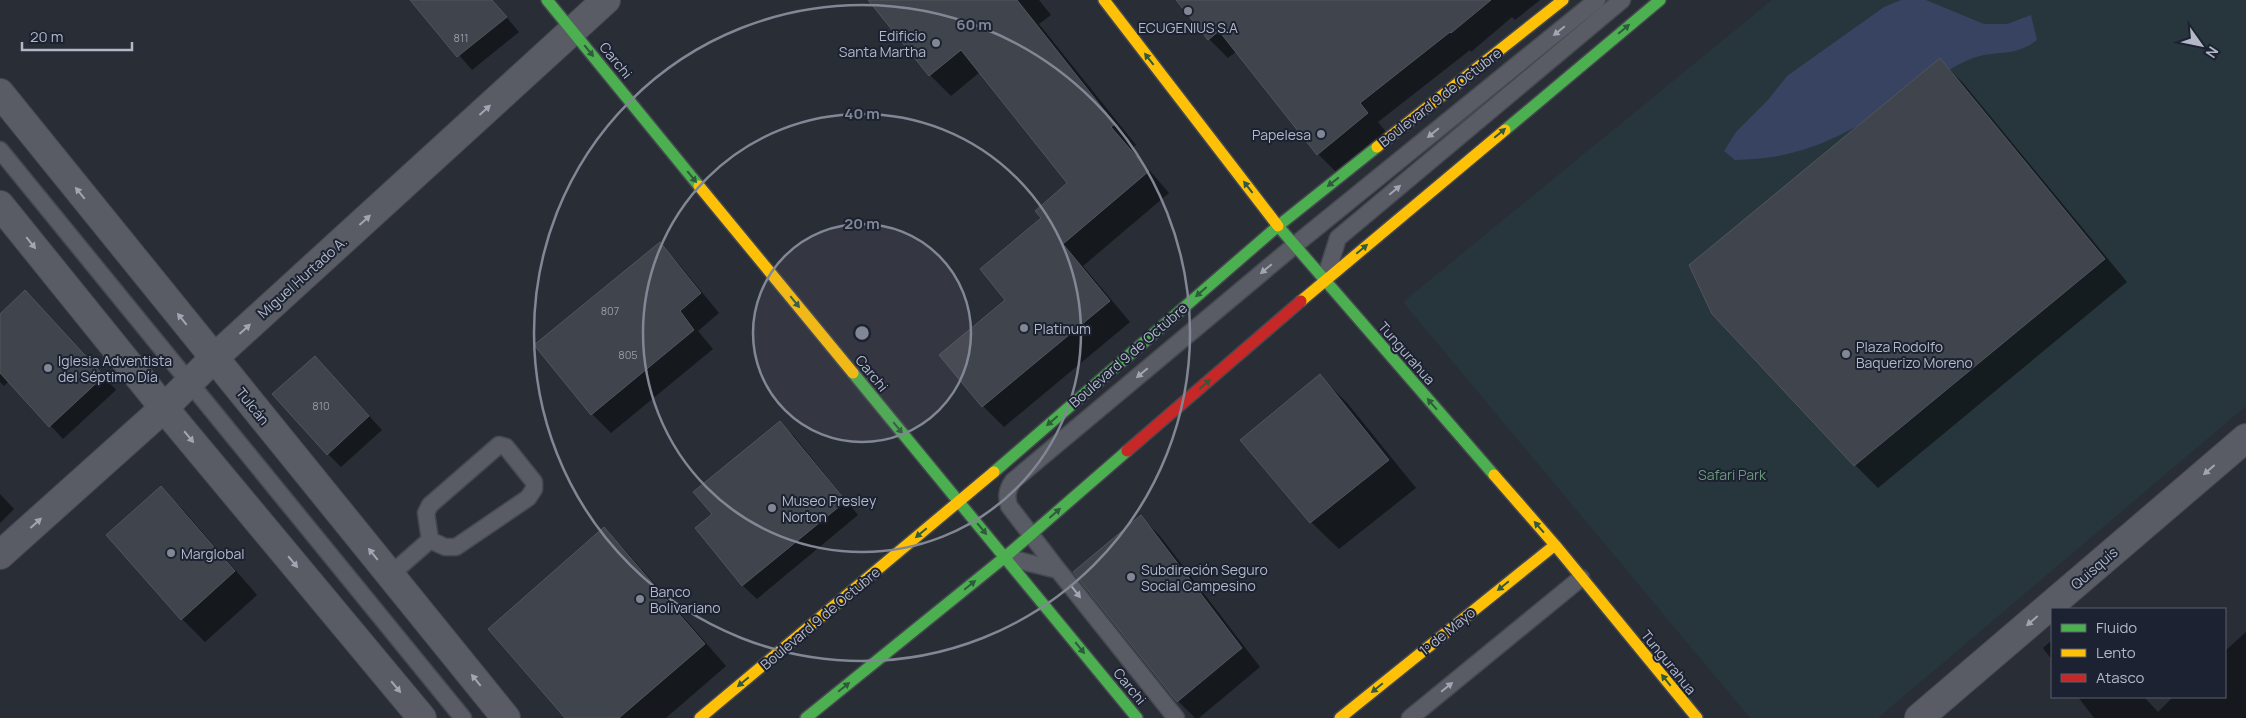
<svg xmlns="http://www.w3.org/2000/svg" width="2246" height="718" font-family="Manrope,sans-serif">
	<style>
		.green { fill: #26363c }
		.water { fill: #374361 }
		.shadow { fill: #0007 }
		.building { fill: #40444c; stroke: #51555e }
		.lines { fill: none; stroke-linecap: round; stroke-linejoin: round }
		.lane-casing { stroke: #45484f; stroke-width: 19 }
		.street-casing { stroke: #45484f; stroke-width: 30 }
		.fast-casing { stroke: #45484f; stroke-width: 14 }
		.slow-casing { stroke: #45484f; stroke-width: 14 }
		.jam-casing { stroke: #45484f; stroke-width: 14 }
		.lane { stroke: #595c64; stroke-width: 16 }
		.street { stroke: #595c64; stroke-width: 28 }
		.fast { stroke: #4caf50; stroke-width: 11 }
		.slow { stroke: #ffc107; stroke-width: 11 }
		.jam { stroke: #c62828; stroke-width: 11 }
		.oneway { fill: #2f5a3d }
		.oneway2 { fill: #a0a6b4 }
		.ring { fill: none; stroke: #828795; stroke-width: 2.5 }
		.poi-dot { fill: #828795; stroke: #1c2231; stroke-width: 2 }
		.labels { text-anchor: middle; dominant-baseline: central; stroke-width: 4; stroke-linejoin: round; paint-order: stroke }
		.number-label { font-size: 11px; fill: #969ba9 }
		.poi-label { font-size: 14px; fill: #b2b8c8; stroke: #1c2231; text-anchor: start }
		.street-label { font-size: 14px; fill: #b2b8c8; stroke: #1c2231 }
		.park-label { font-size: 14px; fill: #6a987a; stroke: #1c2231 }
		.centre { fill: #828795; stroke: #1c2231; stroke-width: 2.5 }
		.ring-label { font-size: 15px; text-anchor: middle; font-weight: bold; fill: #828795; stroke: #1c2231; stroke-width: 4; stroke-linejoin: round; paint-order: stroke }
	</style>
	<rect width="100%" height="100%" fill="#292d36"/>
	<!-- green -->
	<path class="green" d="M1772,0H2246V406L1878,718H1750L1403,302Z"/>
	<!-- water -->
	<path class="water" d="M1901,0H1926L1984,24H2007L2031,15L2037,40C2015,57 2000,50 1976,57C1957,63 1925,85 1907,96C1873,117 1835,142 1795,152C1776,158 1755,159 1735,160L1724,151L1736,132L1768,100L1787,76L1884,7Z"/>
	<!-- shadow -->
	<path class="shadow" d="M427,0H492L519,32L472,70L418,8Z
		M890,0H1039L1051,15L1039,24L1136,145L1131,149L1169,193L1083,266L1130,322L1004,427L983,406L941,355L1006,300L1043,218L1068,183L980,72L951,96L930,75Z
		M1178,0H1540L1515,20L1512,17L1471,52L1470,50L1378,122L1387,133L1337,173L1318,154L1237,51L1228,58L1209,39Z
		M1940,60L1963,83L2127,282L1878,488L1855,465Z
		M659,244L678,263L719,313L698,331L713,349L611,433L592,414Z
		M38,306L116,390L63,439L9,381L4,386L0,382V316Z
		M315,357L382,430L341,467L328,454Z
		M1320,376L1348,404L1416,488L1339,549L1311,522Z
		M780,423L794,436L858,515L757,599L743,586L697,528L713,514Z
		M161,488L184,511L257,595L205,642L182,619Z
		M0,494L14,509L0,523Z
		M1141,517L1160,536L1260,667L1199,718H1195L1178,701Z
		M604,529L626,551L726,666L666,718H567Z
		M2246,632V718H2094L2078,697H2144L2158,712L2173,697H2225V651Z
		M2052,640V660L2043,648Z"/>
	<!-- building -->
	<path class="building" d="M410,0H492L507,17L457,57Z
		M868,0H1017L1115,124L1111,127L1149,171L1063,244L1110,301L982,407L939,355L1005,300L980,269L1041,218L1035,211L1067,183L961,50L929,76Z
		M1176,0H1491L1451,33L1450,32L1360,103L1368,113L1317,155L1219,31L1208,40Z
		M1940,58L2105,259L1854,466L1712,314L1689,265Z
		M660,242L701,293L680,311L694,330L591,415L534,345Z
		M25,290L104,376L49,427L0,373V314Z
		M315,356L369,416L327,455L272,394Z
		M1320,374L1389,460L1310,523L1240,440Z
		M780,421L846,501L742,586L695,528L712,514L693,492Z
		M161,486L235,571L181,620L106,535Z
		M1141,515L1242,648L1177,702L1073,572Z
		M604,527L705,644L619,718H565L488,629Z"/>
	<g class="lines">
		<defs>
			<path id="lane" d="M0,150L463,718
				M1325,279L1338,238L1622,0
				M499,445L506,447L534,482V489L528,498L456,547H445L430,540L426,513L430,505Z
				M1005,557L1058,570L1176,718
				M1058,570L1009,506C1006,496 1007,490 1013,481L1295,245L1597,0
				M390,575L430,540
				M1410,718L1581,578"/>
			<path id="street" d="M0,93L506,718
				M0,205L164,408L422,718
				M0,555L164,408L214,358L606,0
				M1919,718L2246,438"/>
			<path id="fast" d="M547,0L699,186
				M1505,130L1660,0
				M1278,226L1494,475
				M853,373L959,502
				M994,472L1278,226L1377,147
				M959,502L1137,718
				M806,718L1005,557L1127,451"/>
			<path id="slow" d="M1104,0L1278,226
				M1377,147L1563,0
				M699,186L853,373
				M1301,301L1505,130
				M1494,475L1555,545L1697,718
				M700,718L994,472
				M1340,718L1555,545"/>
			<path id="jam" d="M1127,451L1301,301"/>
		</defs>
		<!-- lane casing -->
		<use href="#lane" class="lane-casing"/>
		<!-- street casing -->
		<use href="#street" class="street-casing"/>
		<!-- fast casing -->
		<use href="#fast" class="fast-casing"/>
		<!-- slow casing -->
		<use href="#slow" class="slow-casing"/>
		<!-- jam casing -->
		<use href="#jam" class="jam-casing"/>
		<!-- lane -->
		<use href="#lane" class="lane"/>
		<!-- street -->
		<use href="#street" class="street"/>
		<!-- fast -->
		<use href="#fast" class="fast"/>
		<!-- slow -->
		<use href="#slow" class="slow"/>
		<!-- jam -->
		<use href="#jam" class="jam"/>
	</g>
	<!-- one-way arrows -->
	<defs><path id="oneway-solid" d="M-6-.8H1V-3.2L6.5 0L1 3.2V.8H-6Z" transform="scale(1.25)"/></defs>
	<g class="oneway">
		<use href="#oneway-solid" transform="translate(1624 29) rotate(-40)"/>
		<use href="#oneway-solid" transform="translate(589 51) rotate(51)"/>
		<use href="#oneway-solid" transform="translate(1149 59) rotate(-128)"/>
		<use href="#oneway-solid" transform="translate(1500 133) rotate(-40)"/>
		<use href="#oneway-solid" transform="translate(692 177) rotate(51)"/>
		<use href="#oneway-solid" transform="translate(1333 182) rotate(142)"/>
		<use href="#oneway-solid" transform="translate(1248 187) rotate(-128)"/>
		<use href="#oneway-solid" transform="translate(1362 249) rotate(-40)"/>
		<use href="#oneway-solid" transform="translate(1201 292) rotate(139)"/>
		<use href="#oneway-solid" transform="translate(795 302) rotate(51)"/>
		<use href="#oneway-solid" transform="translate(1205 384) rotate(-41)"/>
		<use href="#oneway-solid" transform="translate(1432 404) rotate(-131)"/>
		<use href="#oneway-solid" transform="translate(1052 421) rotate(139)"/>
		<use href="#oneway-solid" transform="translate(898 428) rotate(51)"/>
		<use href="#oneway-solid" transform="translate(1055 513) rotate(-41)"/>
		<use href="#oneway-solid" transform="translate(1539 527) rotate(-131)"/>
		<use href="#oneway-solid" transform="translate(982 529) rotate(50)"/>
		<use href="#oneway-solid" transform="translate(921 533) rotate(140)"/>
		<use href="#oneway-solid" transform="translate(970 585) rotate(-39)"/>
		<use href="#oneway-solid" transform="translate(1503 586) rotate(141)"/>
		<use href="#oneway-solid" transform="translate(1080 648) rotate(51)"/>
		<use href="#oneway-solid" transform="translate(1666 680) rotate(-129)"/>
		<use href="#oneway-solid" transform="translate(743 682) rotate(140)"/>
		<use href="#oneway-solid" transform="translate(844 687) rotate(-39)"/>
		<use href="#oneway-solid" transform="translate(1377 688) rotate(141)"/>
	</g>
	<g class="oneway2">
		<use href="#oneway-solid" transform="translate(1559 31) rotate(141)"/>
		<use href="#oneway-solid" transform="translate(485 110) rotate(-42)"/>
		<use href="#oneway-solid" transform="translate(1433 133) rotate(141)"/>
		<use href="#oneway-solid" transform="translate(1395 190) rotate(-40)"/>
		<use href="#oneway-solid" transform="translate(80 193) rotate(-129)"/>
		<use href="#oneway-solid" transform="translate(365 220) rotate(-42)"/>
		<use href="#oneway-solid" transform="translate(31 243) rotate(51)"/>
		<use href="#oneway-solid" transform="translate(1266 269) rotate(140)"/>
		<use href="#oneway-solid" transform="translate(182 319) rotate(-129)"/>
		<use href="#oneway-solid" transform="translate(245 329) rotate(-42)"/>
		<use href="#oneway-solid" transform="translate(1142 373) rotate(140)"/>
		<use href="#oneway-solid" transform="translate(189 437) rotate(50)"/>
		<use href="#oneway-solid" transform="translate(2209 470) rotate(139)"/>
		<use href="#oneway-solid" transform="translate(36 523) rotate(-42)"/>
		<use href="#oneway-solid" transform="translate(373 554) rotate(-129)"/>
		<use href="#oneway-solid" transform="translate(293 562) rotate(50)"/>
		<use href="#oneway-solid" transform="translate(1076 592) rotate(52)"/>
		<use href="#oneway-solid" transform="translate(2032 621) rotate(139)"/>
		<use href="#oneway-solid" transform="translate(476 680) rotate(-129)"/>
		<use href="#oneway-solid" transform="translate(396 687) rotate(50)"/>
		<use href="#oneway-solid" transform="translate(1447 687) rotate(-39)"/>
	</g>
	<!-- distance rings -->
	<circle cx="862" cy="333" r="109" fill="#828795" fill-opacity=".12"/>
	<g class="ring">
		<circle cx="862" cy="333" r="109"/>
		<circle cx="862" cy="333" r="219"/>
		<circle cx="862" cy="333" r="328"/>
	</g>
	<!-- markers -->
	<g class="poi-dot">
		<circle cx="1188" cy="11" r="5"/>
		<circle cx="936" cy="43" r="5"/>
		<circle cx="1321" cy="134" r="5"/>
		<circle cx="1024" cy="328" r="5"/>
		<circle cx="1846" cy="354" r="5"/>
		<circle cx="48" cy="368" r="5"/>
		<circle cx="772" cy="508" r="5"/>
		<circle cx="171" cy="553" r="5"/>
		<circle cx="1131" cy="577" r="5"/>
		<circle cx="640" cy="599" r="5"/>
	</g>
	<g class="labels">
		<!-- number labels -->
		<g class="number-label">
			<text x="461" y="37">811</text>
			<text x="610" y="310">807</text>
			<text x="628" y="354">805</text>
			<text x="321" y="405">810</text>
		</g>
		<!-- poi labels -->
		<g class="poi-label">
			<text x="1188" y="27" text-anchor="middle">ECUGENIUS S.A</text>
			<text x="926" y="35" text-anchor="end">Edificio<tspan x="926" dy="16">Santa Martha</tspan></text>
			<text x="1311" y="134" text-anchor="end">Papelesa</text>
			<text x="1034" y="328">Platinum</text>
			<text x="1856" y="346">Plaza Rodolfo<tspan x="1856" dy="16">Baquerizo Moreno</tspan></text>
			<text x="58" y="360">Iglesia Adventista<tspan x="58" dy="16">del Séptimo Día</tspan></text>
			<text x="782" y="500">Museo Presley<tspan x="782" dy="16">Norton</tspan></text>
			<text x="181" y="553">Marglobal</text>
			<text x="1141" y="569">Subdireción Seguro<tspan x="1141" dy="16">Social Campesino</tspan></text>
			<text x="650" y="591">Banco<tspan x="650" dy="16">Bolivariano</tspan></text>
		</g>
		<!-- street labels -->
		<g class="street-label">
			<text transform="translate(616 60) rotate(51)">Carchi</text>
			<text transform="translate(1440 97) rotate(-38)">Boulevard 9 de Octubre</text>
			<text transform="translate(302 277) rotate(-42)">Miguel Hurtado A.</text>
			<text transform="translate(1407 353) rotate(49)">Tungurahua</text>
			<text transform="translate(1128 355) rotate(-41)">Boulevard 9 de Octubre</text>
			<text transform="translate(872 373) rotate(51)">Carchi</text>
			<text transform="translate(253 406) rotate(51)">Tulcán</text>
			<text transform="translate(2094 568) rotate(-41)">Quisquís</text>
			<text transform="translate(820 618) rotate(-40)">Boulevard 9 de Octubre</text>
			<text transform="translate(1447 631) rotate(-39)">1º de Mayo</text>
			<text transform="translate(1669 662) rotate(51)">Tungurahua</text>
			<text transform="translate(1130 686) rotate(51)">Carchi</text>
		</g>
		<!-- park labels -->
		<g class="park-label">
			<text x="1732" y="474">Safari Park</text>
		</g>
	</g>
	<circle cx="862" cy="333" r="8" class="centre"/>
	<g class="ring-label">
		<text x="974" y="30">60 m</text>
		<text x="862" y="119">40 m</text>
		<text x="862" y="229">20 m</text>
	</g>
	<!-- legend -->
	<rect x="2051" y="608" width="175" height="90" fill="#1c2231" stroke="#585e6d"/>
	<rect x="2061" y="624" width="25" height="8" fill="#4caf50" stroke="#585e6d"/>
	<text x="2096" y="633" font-size="15" fill="#b2b8c8">Fluido</text>
	<rect x="2061" y="649" width="25" height="8" fill="#ffc107" stroke="#585e6d"/>
	<text x="2096" y="658" font-size="15" fill="#b2b8c8">Lento</text>
	<rect x="2061" y="674" width="25" height="8" fill="#c62828" stroke="#585e6d"/>
	<text x="2096" y="683" font-size="15" fill="#b2b8c8">Atasco</text>
	<!-- north arrow -->
	<g transform="translate(2201 45) rotate(123)" stroke="#1c2231" stroke-width="4" paint-order="stroke">
	<path d="M0-4L9 19L0 12L-9 19Z" fill="#b2b8c8"/>
	<text y="-8" font-size="14" font-weight="bold" text-anchor="middle" fill="#b2b8c8">N</text>
	</g>
	<!-- scale -->
	<path d="M22 42v8h110v-8" fill="none" stroke="#b2b8c8" stroke-width="2.5"/>
	<text x="30" y="42" font-size="15" fill="#b2b8c8" stroke="#1c2231" stroke-width="4" paint-order="stroke">20 m</text>
</svg>
